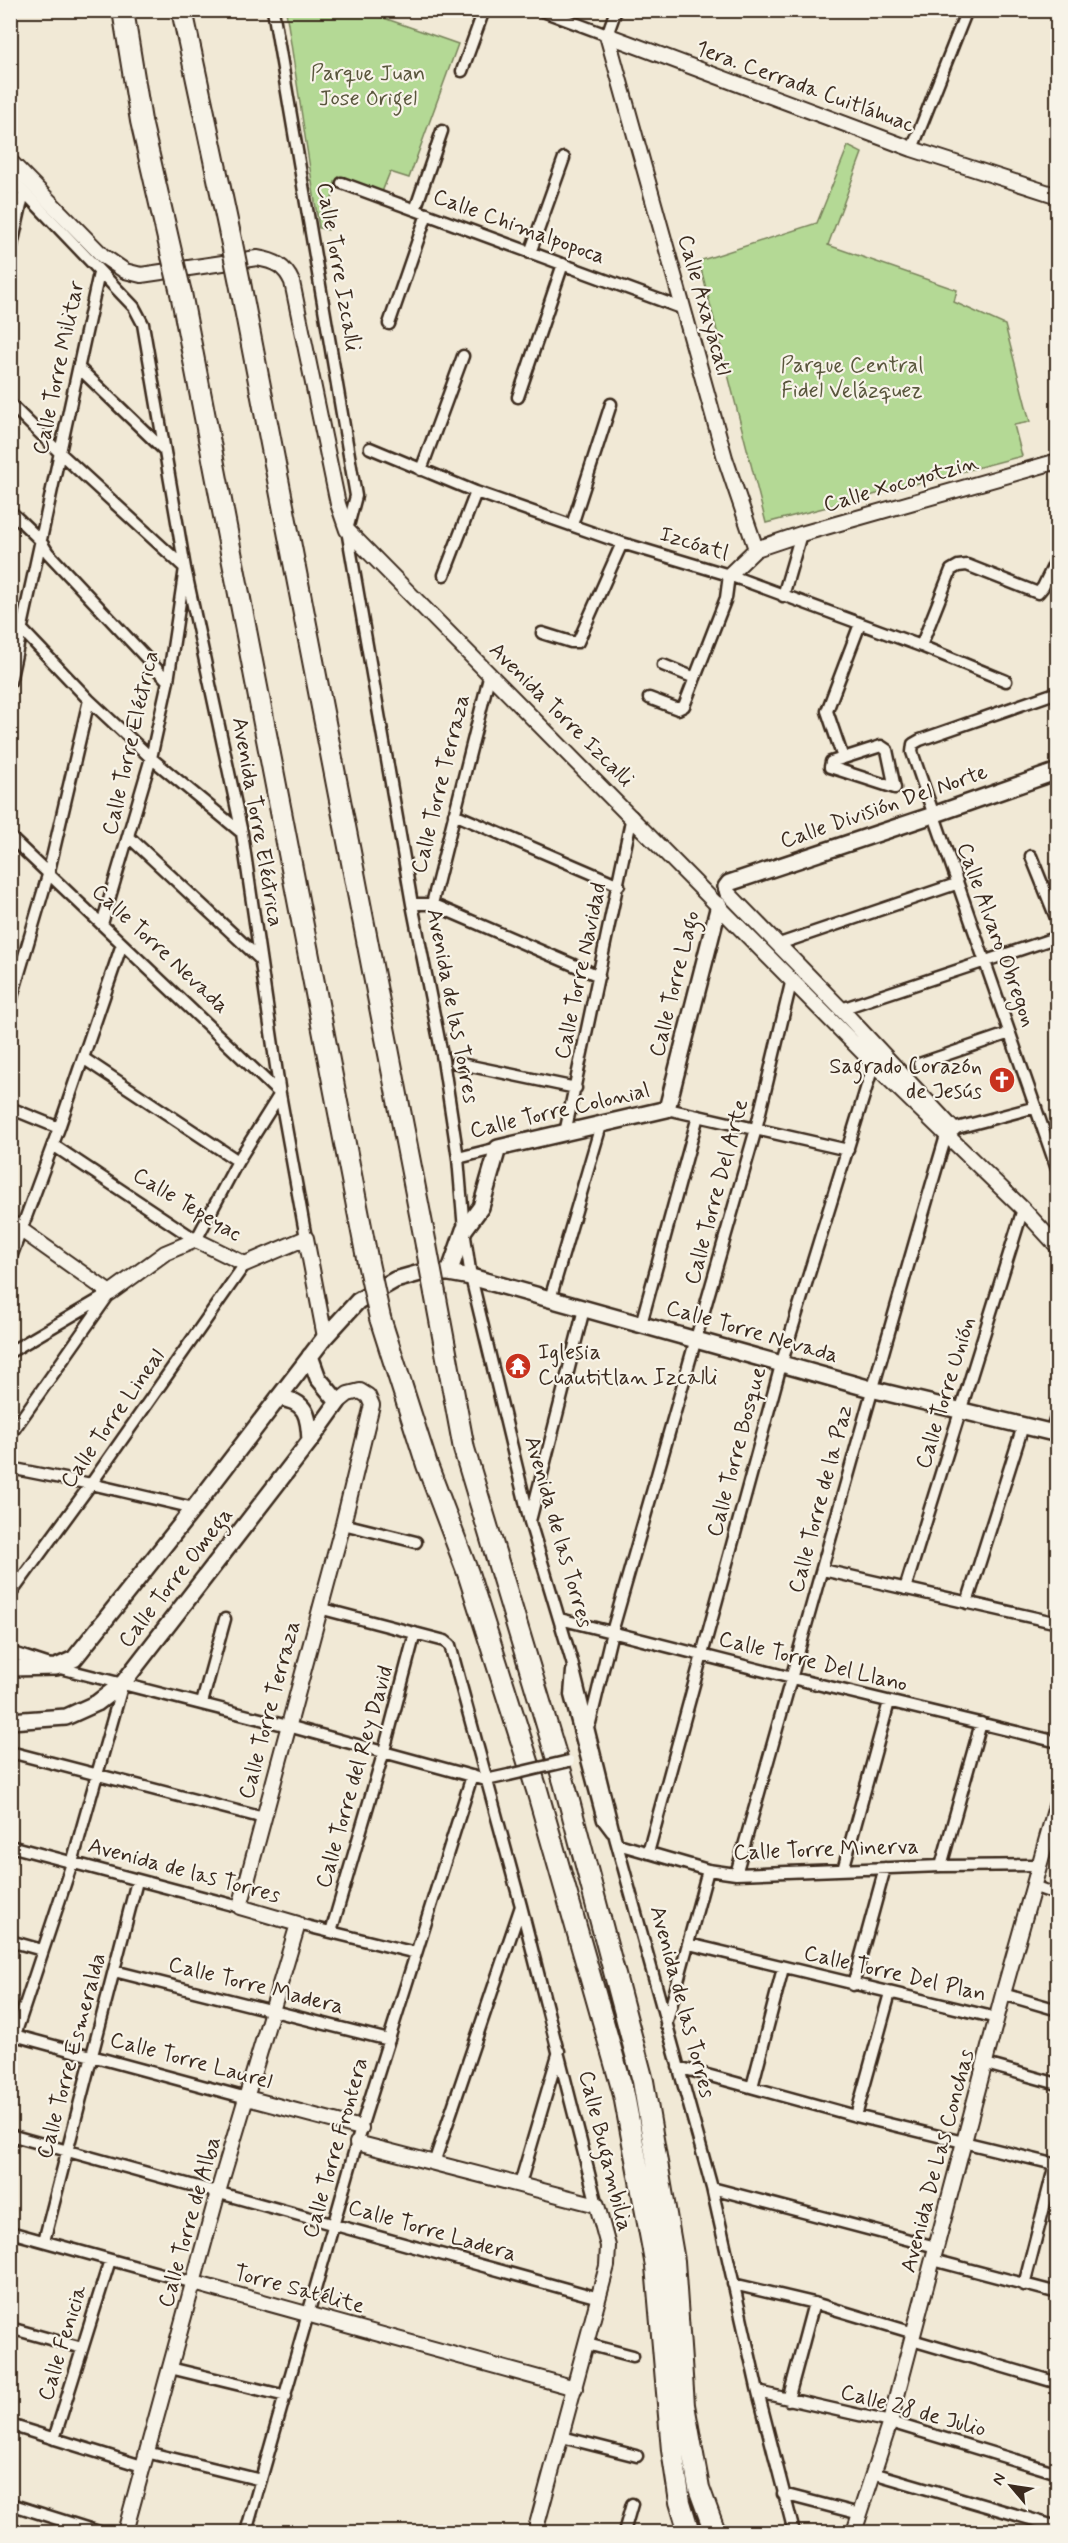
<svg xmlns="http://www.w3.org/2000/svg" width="1068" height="2543" font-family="Mynerve,sans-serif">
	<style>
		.green { fill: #b4d995; stroke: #78825a; stroke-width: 1.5 }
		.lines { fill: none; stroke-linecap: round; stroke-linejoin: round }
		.minor-casing { stroke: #3b2a1e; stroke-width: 15 }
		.tertiary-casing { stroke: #3b2a1e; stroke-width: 18 }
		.secondary-casing { stroke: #3b2a1e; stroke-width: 20 }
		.motorway-casing { stroke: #3b2a1e; stroke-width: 24 }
		.minor { stroke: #f7f3e8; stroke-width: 10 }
		.tertiary { stroke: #f7f3e8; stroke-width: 14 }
		.secondary { stroke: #f7f3e8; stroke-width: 15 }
		.motorway { stroke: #f7f3e8; stroke-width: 20 }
		.minor-bridge-casing { stroke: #3b2a1e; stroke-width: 15; stroke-linecap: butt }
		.motorway-bridge-casing { stroke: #3b2a1e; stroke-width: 24; stroke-linecap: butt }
		.minor-bridge { stroke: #f7f3e8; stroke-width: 10 }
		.motorway-bridge { stroke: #f7f3e8; stroke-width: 20 }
		.labels { text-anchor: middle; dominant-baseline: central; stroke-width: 4.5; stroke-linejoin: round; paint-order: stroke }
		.park-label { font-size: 22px; fill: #59563c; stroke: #f7f3e8 }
		.street-label { font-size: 22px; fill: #3b2a1e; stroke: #f7f3e8 }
		.poi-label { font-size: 22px; fill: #3b2a1e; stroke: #f7f3e8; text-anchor: end }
	</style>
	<rect width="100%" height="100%" fill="#f1e9d6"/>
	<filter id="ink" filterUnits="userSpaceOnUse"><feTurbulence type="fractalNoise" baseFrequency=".0167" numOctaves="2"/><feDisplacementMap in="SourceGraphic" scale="12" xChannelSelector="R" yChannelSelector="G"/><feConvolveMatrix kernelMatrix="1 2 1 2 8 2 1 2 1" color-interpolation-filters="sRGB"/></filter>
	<g filter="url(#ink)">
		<!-- green -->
		<path class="green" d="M286,11H364L458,44L409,178L390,172L382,192L340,176L330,204L333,216L328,230L319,228Z
			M848,146L862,153L828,245L957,290L954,302L1005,325L1030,422L1014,425L1022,456L766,523L699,261L817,223Z"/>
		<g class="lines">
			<defs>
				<path id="minor" d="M273,10L356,496L347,530L412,904L443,1060L458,1158L464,1230L471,1277L530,1522L572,1662L615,1837L712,2188L758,2392L794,2532
					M540,10L607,35L616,10
					M462,71L484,10
					M912,149L967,10
					M10,177L134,307L143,324L185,568L242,833L280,1094L306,1238
					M342,183L684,309
					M415,210L442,131
					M530,253L564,158
					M10,254L24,192
					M389,324L427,214
					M79,368L164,450
					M518,397L563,264
					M10,404L60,453L185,568L168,681L151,758L102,924
					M370,448L476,492L622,543L729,575L921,646L1006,681
					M421,470L463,356
					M10,511L40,540L48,553L168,681
					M572,525L611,404
					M444,575L476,492
					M783,596L801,534
					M10,617L89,700L151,758L242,833
					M542,633L571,642H578L622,543
					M921,646L951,570L958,566L967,565L1038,593L1043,587L1058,556
					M663,665L695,678
					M10,682L99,273
					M1058,692L920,740L913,744L912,752L1058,1172
					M649,698L678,709L684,706L726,598L729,575
					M881,746L887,750L895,788L830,767L831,762Z
					M843,758L827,711L860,624
					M454,814L619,885
					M10,837L280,1094L238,1161L196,1240L53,1145
					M129,837L260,959
					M1031,856L1058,923
					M412,904H432L599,976
					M432,904L490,673
					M779,944L956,884
					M10,1004L48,875L89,700
					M841,1009L1058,937
					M83,1058L238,1161
					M456,1063L576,1088
					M919,1064L1010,1033
					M10,1108L59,1128
					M667,1109L848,1150
					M565,1133L632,816
					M458,1158L498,1148
					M10,1260L59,1128L122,944
					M550,1299L602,1122
					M641,1324L698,1116
					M10,1352L107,1295
					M1051,1432L1058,1410
					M10,1435L110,1293
					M10,1468L91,1484L194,1508
					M530,1521L584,1309
					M343,1524L416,1542
					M823,1570L1058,1623
					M905,1589L1023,1209
					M10,1595L91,1484L245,1264
					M967,1603L1023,1426
					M319,1608L445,1641L450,1645L521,1906L597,2205
					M560,1619L792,1678L1058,1742
					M10,1652L56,1667L288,1726L486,1780L509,1775
					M572,1671L570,1695L603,1820L612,1832
					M202,1703L225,1619
					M590,1723L612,1632L756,1129L792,979
					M10,1752L264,1818
					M618,1844L708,1870L736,1874L941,1866L1039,1865
					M10,1846L240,1907
					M648,1853L781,1365L874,1063
					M941,1866L981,1723
					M843,1870L889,1702
					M736,1874C806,1628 873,1381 946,1136L953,1129L1036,1107
					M1033,1886L1058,1895
					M298,1924L416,1953
					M331,1932L384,1751L415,1633
					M10,1941L42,1950
					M689,1944L997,2018
					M114,1971L389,2040
					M853,1985L885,1868
					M1003,1994L1058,2010
					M666,2025L708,1870
					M10,2034L247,2098
					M15,2035L72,1863L123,1683
					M986,2064L1058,2084
					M678,2067L856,2116L1058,2165
					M752,2087L783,1968
					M856,2116L890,1993
					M10,2135L599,2298
					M434,2163L521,1906
					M520,2184L559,2051
					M712,2188L936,2247
					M10,2232L194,2283
					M44,2241L137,1881
					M933,2260L1058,2293
					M733,2284L814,2303L914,2333
					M1024,2285L1055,2164
					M10,2328L82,2348
					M912,2340L1058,2383
					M587,2344L633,2356
					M170,2368L286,2396
					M758,2392L890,2422L1058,2473
					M788,2400L814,2303
					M10,2425L142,2466
					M562,2437L637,2456
					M54,2439L110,2260
					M146,2452L261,2480
					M873,2473L1058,2527
					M783,2494L860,2514
					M10,2504L99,2532
					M246,2532L361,2128L472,1776
					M624,2532L632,2504"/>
				<path id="tertiary" d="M607,35L725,458L756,549L729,575
					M607,35L912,149L1058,196
					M10,161L103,256L125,271L141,275L257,258C275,261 285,266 292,282L338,504L347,530L890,1080L1023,1209L1058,1247
					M756,549L801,534L1058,461
					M726,887L727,892L841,1009L953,1129
					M10,1222L110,1293L165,1253L196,1240L245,1264L306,1238L325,1337
					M247,2098L361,2128
					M357,2143L597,2205L608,2246L607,2266L535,2532
					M194,2283L575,2388
					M125,2532L218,2192L298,1924L240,1907L343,1524L372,1405L368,1396L360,1391L348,1394L338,1402
					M854,2532L890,2422L1003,1994L1058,1799"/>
				<path id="secondary" d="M726,887L729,883L933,815L1058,771
					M449,1273L464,1230L481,1207L498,1148L667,1109L719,905
					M278,1398C307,1400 309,1417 310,1441
					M10,1668L56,1667L74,1659L194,1508L325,1337L358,1301L395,1280L420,1273H449L471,1277L871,1389L1058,1434
					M10,1721L66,1717L97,1703L123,1683L310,1441L338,1402L318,1378L310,1356"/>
				<path id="motorway" d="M123,10L141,121L172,256
					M182,10L232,244
					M240,283L426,1245
					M181,293L368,1263
					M435,1293L464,1449L564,1782L643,2081L674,2261L684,2405L699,2488L715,2532
					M380,1318L427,1465L468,1573L537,1790L624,2095L656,2266L672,2450L680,2502L689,2532"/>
			</defs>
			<!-- minor casing -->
			<use href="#minor" class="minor-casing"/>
			<!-- tertiary casing -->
			<use href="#tertiary" class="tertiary-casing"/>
			<!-- secondary casing -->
			<use href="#secondary" class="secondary-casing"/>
			<!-- motorway casing -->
			<use href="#motorway" class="motorway-casing"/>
			<!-- minor -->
			<use href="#minor" class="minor"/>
			<!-- tertiary -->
			<use href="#tertiary" class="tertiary"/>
			<!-- secondary -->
			<use href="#secondary" class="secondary"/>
			<!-- motorway -->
			<use href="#motorway" class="motorway"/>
			<defs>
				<path id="minor-bridge" d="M509,1775L569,1761"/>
				<path id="motorway-bridge" d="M232,244L240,283
					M172,256L181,293
					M426,1245L435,1293
					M368,1263L380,1318"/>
			</defs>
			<!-- minor-bridge casing -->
			<use href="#minor-bridge" class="minor-bridge-casing"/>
			<!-- motorway-bridge casing -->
			<use href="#motorway-bridge" class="motorway-bridge-casing"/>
			<!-- minor-bridge -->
			<use href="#minor-bridge" class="minor-bridge"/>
			<!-- motorway-bridge -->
			<use href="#motorway-bridge" class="motorway-bridge"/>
		</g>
	</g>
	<!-- icons -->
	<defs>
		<symbol id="church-disc" viewBox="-11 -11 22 22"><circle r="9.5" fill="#c8321e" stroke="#f7f3e8"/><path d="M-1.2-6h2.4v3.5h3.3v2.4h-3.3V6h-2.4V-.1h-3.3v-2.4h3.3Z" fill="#fff"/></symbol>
		<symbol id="temple-disc" viewBox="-11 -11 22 22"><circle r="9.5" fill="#c8321e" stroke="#f7f3e8"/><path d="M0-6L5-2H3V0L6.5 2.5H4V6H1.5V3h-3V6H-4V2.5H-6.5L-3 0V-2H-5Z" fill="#fff"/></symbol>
	</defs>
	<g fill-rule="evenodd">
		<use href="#church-disc" x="987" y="1065" width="30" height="30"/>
		<use href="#temple-disc" x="503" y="1351" width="30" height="30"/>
	</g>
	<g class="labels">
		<!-- park labels -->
		<g class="park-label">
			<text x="368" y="74">Parque Juan<tspan x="368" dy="25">Jose Origel</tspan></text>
			<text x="852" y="366">Parque Central<tspan x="852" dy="25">Fidel Velázquez</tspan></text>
		</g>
		<!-- street labels -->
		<g class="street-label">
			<text transform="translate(805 87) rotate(20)">1era. Cerrada Cuitláhuac</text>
			<text transform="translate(519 227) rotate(20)">Calle Chimalpopoca</text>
			<text transform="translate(338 267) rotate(80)">Calle Torre Izcalli</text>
			<text transform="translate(704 305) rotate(74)">Calle Axayácatl</text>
			<text transform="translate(59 368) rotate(-78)">Calle Torre Militar</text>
			<text transform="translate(901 484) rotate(-16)">Calle Xocoyotzin</text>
			<text transform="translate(694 544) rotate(17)">Izcóatl</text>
			<text transform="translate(561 715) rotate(45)">Avenida Torre Izcalli</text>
			<text transform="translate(131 743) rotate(-77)">Calle Torre Eléctrica</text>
			<text transform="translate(441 784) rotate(-76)">Calle Torre Terraza</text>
			<text transform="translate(884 807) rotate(-19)">Calle División Del Norte</text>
			<text transform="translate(257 822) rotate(80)">Avenida Torre Eléctrica</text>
			<text transform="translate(996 935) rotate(70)">Calle Alvaro Obregon</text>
			<text transform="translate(160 949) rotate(43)">Calle Torre Nevada</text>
			<text transform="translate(581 971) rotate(-78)">Calle Torre Navidad</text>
			<text transform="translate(675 984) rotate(-76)">Calle Torre Lago</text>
			<text transform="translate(452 1006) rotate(79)">Avenida de las Torres</text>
			<text transform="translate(560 1111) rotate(-13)">Calle Torre Colonial</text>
			<text transform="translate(717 1192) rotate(-75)">Calle Torre Del Arte</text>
			<text transform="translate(187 1205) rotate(31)">Calle Tepeyac</text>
			<text transform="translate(752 1332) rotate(16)">Calle Torre Nevada</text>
			<text transform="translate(946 1393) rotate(-73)">Calle Torre Unión</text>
			<text transform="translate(113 1419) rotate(-55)">Calle Torre Lineal</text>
			<text transform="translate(737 1452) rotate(-75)">Calle Torre Bosque</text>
			<text transform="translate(821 1499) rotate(-75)">Calle Torre de la Paz</text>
			<text transform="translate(558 1532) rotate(74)">Avenida de las Torres</text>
			<text transform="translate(176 1578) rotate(-52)">Calle Torre Omega</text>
			<text transform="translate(813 1662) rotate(14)">Calle Torre Del Llano</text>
			<text transform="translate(270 1710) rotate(-75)">Calle Torre Terraza</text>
			<text transform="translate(355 1777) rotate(-74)">Calle Torre del Rey David</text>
			<text transform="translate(826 1850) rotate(-2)">Calle Torre Minerva</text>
			<text transform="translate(184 1871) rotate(15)">Avenida de las Torres</text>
			<text transform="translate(895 1974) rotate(13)">Calle Torre Del Plan</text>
			<text transform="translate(256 1986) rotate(14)">Calle Torre Madera</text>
			<text transform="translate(682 2002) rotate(75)">Avenida de las Torres</text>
			<text transform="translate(72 2056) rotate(-75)">Calle Torre Esmeralda</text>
			<text transform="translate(191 2061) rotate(15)">Calle Torre Laurel</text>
			<text transform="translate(336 2148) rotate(-74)">Calle Torre Frontera</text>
			<text transform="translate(605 2151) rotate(76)">Calle Bugambilia</text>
			<text transform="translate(938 2161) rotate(-75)">Avenida De Las Conchas</text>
			<text transform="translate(190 2222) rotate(-74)">Calle Torre de Alba</text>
			<text transform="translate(432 2231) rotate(16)">Calle Torre Ladera</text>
			<text transform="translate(299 2290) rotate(15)">Torre Satélite</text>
			<text transform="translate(63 2343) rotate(-73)">Calle Fenicia</text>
			<text transform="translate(913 2411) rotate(15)">Calle 28 de Julio</text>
		</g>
		<!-- poi labels -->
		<g class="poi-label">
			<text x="982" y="1067">Sagrado Corazón<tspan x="982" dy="25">de Jesús</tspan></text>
			<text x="538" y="1353" text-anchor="start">Iglesia<tspan x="538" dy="25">Cuautitlan Izcalli</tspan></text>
		</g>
	</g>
	<!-- margin -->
	<rect width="1068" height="2543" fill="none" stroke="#f7f3e8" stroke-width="36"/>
	<rect x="18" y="18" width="1032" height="2507" fill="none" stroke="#3b2a1e" stroke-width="2" filter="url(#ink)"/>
	<!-- north arrow -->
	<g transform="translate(1011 2486) rotate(299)" stroke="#f7f3e8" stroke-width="4.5" paint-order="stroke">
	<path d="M0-4.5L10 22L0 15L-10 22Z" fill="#3b2a1e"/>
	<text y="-9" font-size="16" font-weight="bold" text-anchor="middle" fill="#3b2a1e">N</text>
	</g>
</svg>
